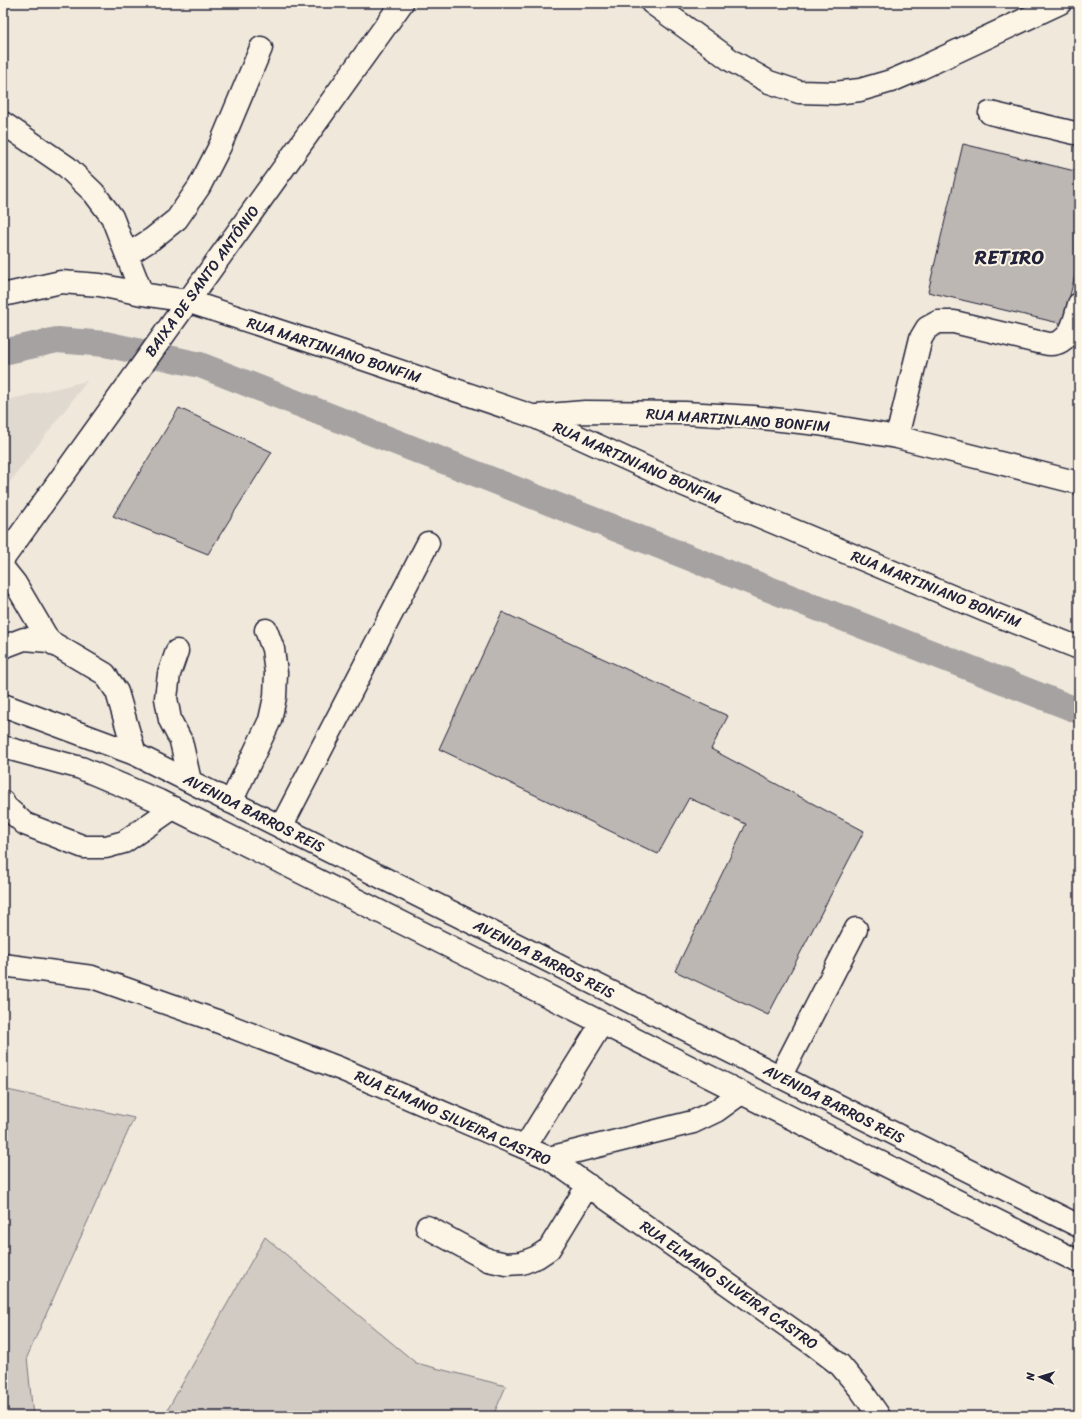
<svg xmlns="http://www.w3.org/2000/svg" width="1082" height="1419" font-family="Sriracha,sans-serif">
	<style>
		.built { fill: #e0d9cf }
		.green { fill: #d1cbc3; stroke: #7a767f }
		.lines { fill: none; stroke-linecap: round; stroke-linejoin: round }
		.canal { stroke: #a6a2a2; stroke-width: 26 }
		.building { fill: #bcb7b3; stroke: #22223b }
		.minor-casing { stroke: #22223b; stroke-width: 25 }
		.major-casing { stroke: #22223b; stroke-width: 25 }
		.minor { stroke: #fcf5e5; stroke-width: 22 }
		.major { stroke: #fcf5e5; stroke-width: 22 }
		.labels { text-anchor: middle; dominant-baseline: central; stroke-width: 4; stroke-linejoin: round; paint-order: stroke }
		.street-label { font-size: 15px; fill: #22223b; stroke: #fcf5e5 }
		.district-label { font-size: 19px; font-weight: bold; letter-spacing: 1px; fill: #22223b; stroke: #fcf5e5 }
	</style>
	<rect width="100%" height="100%" fill="#efe8db"/>
	<filter id="ink" filterUnits="userSpaceOnUse"><feTurbulence type="fractalNoise" baseFrequency=".025" numOctaves="2"/><feDisplacementMap in="SourceGraphic" scale="8" xChannelSelector="R" yChannelSelector="G"/><feConvolveMatrix kernelMatrix="1 2 1 2 8 2 1 2 1" color-interpolation-filters="sRGB"/></filter>
	<g filter="url(#ink)">
		<!-- built -->
		<path class="built" d="M87,381L3,491V401Z"/>
		<!-- green -->
		<path class="green" d="M3,1089L134,1118L27,1357L33,1416H3Z
			M265,1237L416,1363L506,1386L493,1416H164Z"/>
		<g class="lines">
			<!-- canal -->
			<path class="canal" d="M3,352L57,340L105,344L200,365L1079,711"/>
		</g>
		<!-- building -->
		<path class="building" d="M963,144L1079,172V259L1063,324L928,292Z
			M179,408L272,452L208,554L113,516Z
			M502,612L728,716L711,749L864,831L768,1015L675,971L746,824L689,798L658,854L439,749Z"/>
		<g class="lines">
			<defs>
				<path id="minor" d="M652,3L732,61L769,82L799,92L835,93L860,90L891,81L919,69L1060,3
					M990,113L1079,134
					M3,123L67,167L94,193L112,217L142,294
					M127,255L152,239L177,219L199,187L220,146L261,48
					M3,295L61,282L100,285L142,294L187,301L343,352L535,417L675,481L984,610L1079,648
					M536,416L585,412L685,413L753,417L818,424L897,437L1079,483
					M897,437L921,338L927,328L938,322H954L1038,342C1042,342 1046,344 1050,344C1071,344 1075,319 1079,304
					M3,568L15,583L49,641
					M3,647L24,639L49,641L105,674L117,692L135,754
					M177,651L169,674L166,698L170,720L181,741L190,781
					M3,802L6,807L25,824L84,847H106L124,842L173,808
					M231,802L270,720L275,697L276,673L273,649L266,630
					M281,827L428,543
					M3,965L92,977L214,1020L341,1069L549,1158L814,1345L840,1365L861,1390L879,1416
					M780,1077L856,929
					M525,1147L602,1023
					M549,1158L693,1122L716,1111L741,1093
					M427,1227L488,1260L506,1264L522,1263L537,1257L549,1249L588,1185"/>
				<path id="major" d="M3,559L402,3
					M3,705L135,754L1079,1226
					M3,747L81,768L159,801L1079,1262"/>
			</defs>
			<!-- minor casing -->
			<use href="#minor" class="minor-casing"/>
			<!-- major casing -->
			<use href="#major" class="major-casing"/>
			<!-- minor -->
			<use href="#minor" class="minor"/>
			<!-- major -->
			<use href="#major" class="major"/>
		</g>
	</g>
	<g class="labels">
		<!-- street labels -->
		<g class="street-label">
			<text transform="translate(202 281) rotate(-54)">BAIXA DE SANTO ANTÔNIO</text>
			<text transform="translate(334 350) rotate(18)">RUA MARTINIANO BONFIM</text>
			<text transform="translate(738 420) rotate(4)">RUA MARTINLANO BONFIM</text>
			<text transform="translate(637 463) rotate(24)">RUA MARTINIANO BONFIM</text>
			<text transform="translate(936 589) rotate(22)">RUA MARTINIANO BONFIM</text>
			<text transform="translate(254 813) rotate(27)">AVENIDA BARROS REIS</text>
			<text transform="translate(544 959) rotate(27)">AVENIDA BARROS REIS</text>
			<text transform="translate(834 1104) rotate(27)">AVENIDA BARROS REIS</text>
			<text transform="translate(453 1118) rotate(24)">RUA ELMANO SILVEIRA CASTRO</text>
			<text transform="translate(729 1285) rotate(35)">RUA ELMANO SILVEIRA CASTRO</text>
		</g>
		<!-- district labels -->
		<g class="district-label">
			<text x="1010" y="257">RETIRO</text>
		</g>
	</g>
	<!-- margin -->
	<rect width="1082" height="1419" fill="none" stroke="#fcf5e5" stroke-width="16"/>
	<rect x="8" y="8" width="1066" height="1403" fill="none" stroke="#22223b" stroke-width="1.5" filter="url(#ink)"/>
	<!-- north arrow -->
	<g transform="translate(1040 1377) rotate(274)" stroke="#fcf5e5" stroke-width="3" paint-order="stroke">
	<path d="M0-3L7 15L0 10L-7 15Z" fill="#22223b"/>
	<text y="-6" font-size="11" font-weight="bold" text-anchor="middle" fill="#22223b">N</text>
	</g>
</svg>
